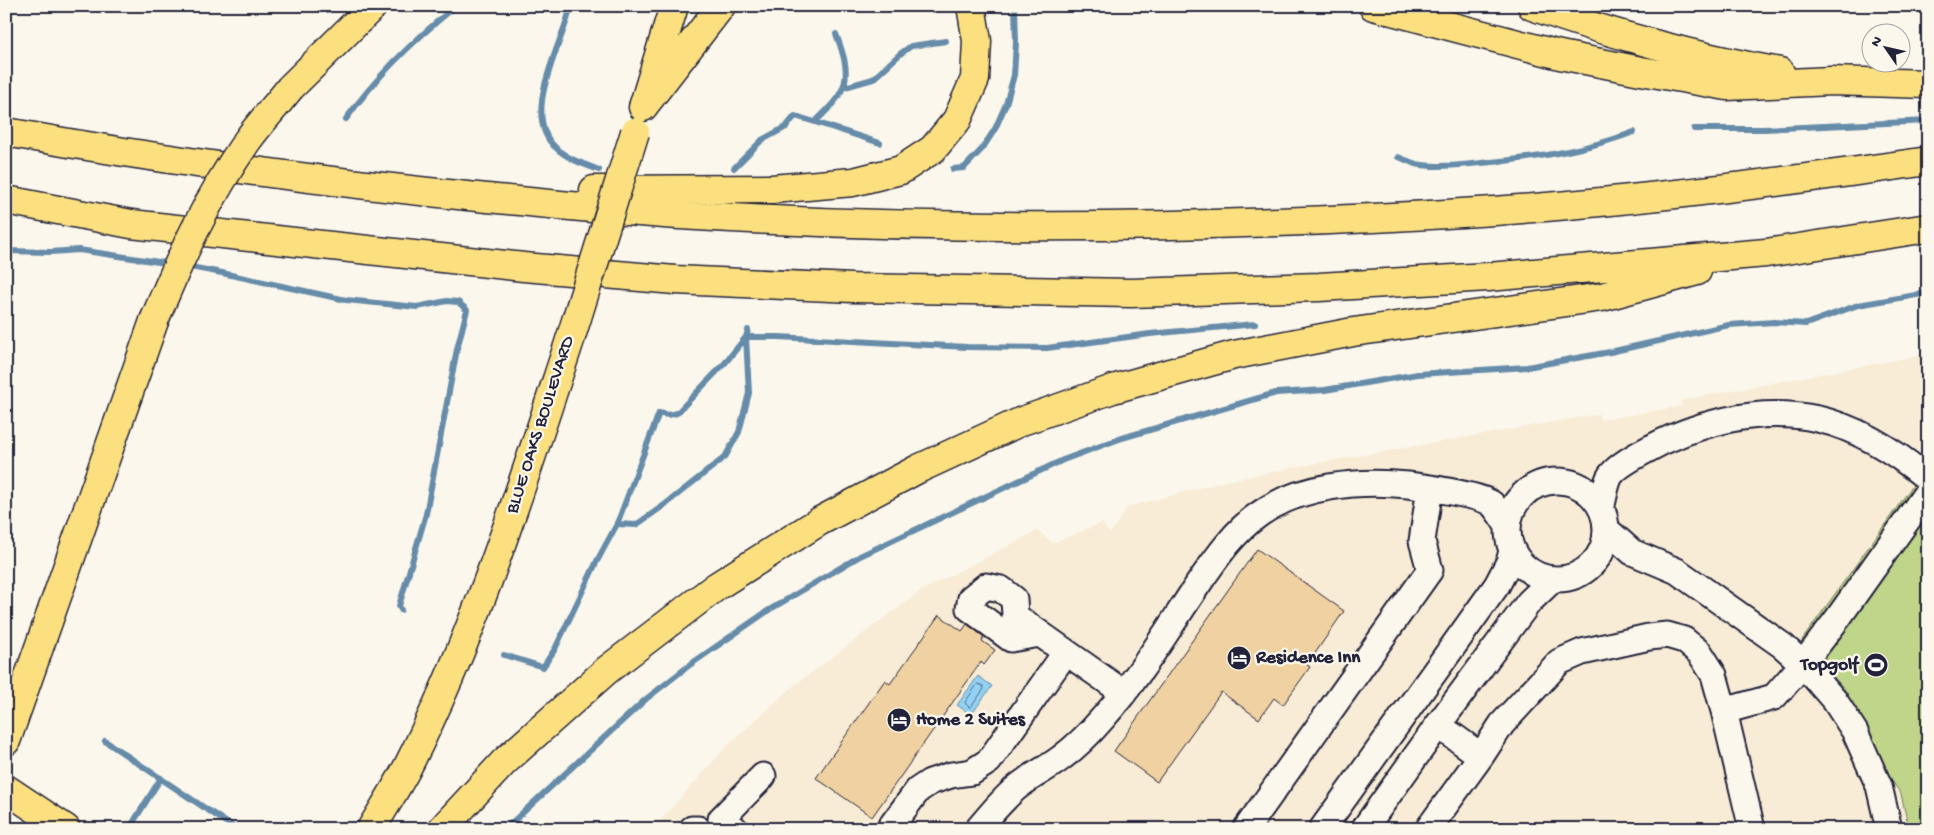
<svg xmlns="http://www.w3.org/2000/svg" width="1934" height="835" font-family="'Gochi Hand',sans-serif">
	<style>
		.built { fill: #f8ecd6 }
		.green { fill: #bfd58a; stroke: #707c62 }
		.water { fill: #93d2f4; stroke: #668caa }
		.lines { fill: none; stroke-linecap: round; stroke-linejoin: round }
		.shore { stroke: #4f6885; stroke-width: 1 }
		.stream { stroke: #668caa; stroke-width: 6 }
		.building { fill: #f0d1a2; stroke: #22223b }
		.minor-casing { stroke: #22223b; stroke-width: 29 }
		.major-casing { stroke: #22223b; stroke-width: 31 }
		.highway-casing { stroke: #22223b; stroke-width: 31 }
		.minor { stroke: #fbf7ec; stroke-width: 25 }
		.major { stroke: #fce080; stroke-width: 28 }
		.highway { stroke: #fce080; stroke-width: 28 }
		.major-bridge-casing { stroke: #22223b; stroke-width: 31; stroke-linecap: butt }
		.highway-bridge-casing { stroke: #22223b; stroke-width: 31; stroke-linecap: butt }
		.major-bridge { stroke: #fce080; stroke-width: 28 }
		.highway-bridge { stroke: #fce080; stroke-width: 28 }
		.labels { text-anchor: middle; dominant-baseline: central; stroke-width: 4.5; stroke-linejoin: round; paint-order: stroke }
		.street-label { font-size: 19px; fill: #22223b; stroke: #fbf7ec }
		.poi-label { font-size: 19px; font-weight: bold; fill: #22223b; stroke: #fbf7ec; text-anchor: start }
	</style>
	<rect width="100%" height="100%" fill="#fbf7ec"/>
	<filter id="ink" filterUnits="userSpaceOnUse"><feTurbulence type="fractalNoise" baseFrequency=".02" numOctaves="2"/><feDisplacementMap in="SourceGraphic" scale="10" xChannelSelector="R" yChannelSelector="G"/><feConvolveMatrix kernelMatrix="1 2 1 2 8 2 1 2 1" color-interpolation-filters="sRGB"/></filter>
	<g filter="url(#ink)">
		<!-- built -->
		<path class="built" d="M1928,354V829H653L727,746L792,687L922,590L1037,531L1053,543L1102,523L1110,534L1128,507L1217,483L1306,465L1599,414L1600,420L1682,406L1681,400Z"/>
		<!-- green -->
		<path class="green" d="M1928,464V829H1909L1901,794L1882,766L1845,690L1802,640Z"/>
		<!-- water -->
		<path class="water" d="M978,676L992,686L971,715L957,705Z"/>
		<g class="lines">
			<!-- shore -->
			<path class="shore" d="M978,684L983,686L984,689L971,707H969L965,703Z"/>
			<!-- stream -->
			<path class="stream" d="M571,6C562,45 520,114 555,147C567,159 584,164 599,170
				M845,87L873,79L900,54L911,46L946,41
				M346,119C376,77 416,38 456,6
				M815,122L880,143
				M1694,129H1764L1928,121
				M1398,157C1404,159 1410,162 1416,164C1435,168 1461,165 1481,163C1533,159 1584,151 1634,132
				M734,168L762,140L786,127L795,116L815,122C849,90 853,78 836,34
				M953,169L964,168L982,149L995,129L1006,104L1014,75L1016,43L1015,6
				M6,251L51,252L79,250L172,264
				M185,266L222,273L346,300L417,307L447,301L458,302L467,310L457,349L426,514L399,606L401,610
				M748,330L746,337H778L967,347L1047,348L1150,334L1255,324
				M617,524L636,525L663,506L725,457L739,432L749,393L746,337
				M504,655L543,667L555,649L597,561L617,524L659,413L668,415L677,413L725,363L746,337
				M105,741L236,829
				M129,829L161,778
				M505,829L646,699L691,664L769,610L860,556L1063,460L1122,438L1276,393L1325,390L1418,374L1527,367L1610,352L1729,325L1774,322L1806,324L1858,305L1928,293"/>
		</g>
		<!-- building -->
		<path class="building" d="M1257,549L1344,611L1307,665L1310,667L1283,705L1274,698L1259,719L1221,692L1157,782L1114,751Z
			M939,615L962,631L967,624L984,637L982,641L995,650L984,665L981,662L872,817L816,778L885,680L890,684Z"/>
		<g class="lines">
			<defs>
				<path id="minor" d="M1508 530a49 49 0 1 1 98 0a49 49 0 1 1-98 0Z
					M1601,508C1604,499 1605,487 1609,478C1613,469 1632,458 1641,453C1694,423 1758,406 1818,419C1858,428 1897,453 1928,479
					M1606,529L1632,552L1677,571L1783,646L1803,664L1835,701L1855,732L1879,786L1889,829
					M1040,634L1011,639L969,608L971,598L986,586L1001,589L1014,599L1015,616L1124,693
					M1724,711L1752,829
					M1438,725L1481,756
					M692,829H698
					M735,829L721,819L763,776
					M889,829L918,790L930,782L951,775L972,772L989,761L1066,652
					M978,829C991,814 1004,797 1020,785C1033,775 1048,768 1061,758C1076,747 1090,733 1102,719C1140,677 1169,627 1201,580C1217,557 1235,531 1258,515C1299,485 1359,480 1408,485C1424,487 1481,495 1492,504C1498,510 1503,519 1508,526
					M1246,829L1430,570L1422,541L1430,488
					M1322,829L1497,585L1509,562L1512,551
					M1364,829L1438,725L1529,602L1553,579
					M1428,829L1481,756L1502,724L1559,662L1582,652L1649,637L1667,635L1684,640L1700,653L1714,675L1724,711L1774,697L1803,664L1838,618L1928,491"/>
				<path id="major" d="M644,104L674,6
					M371,829C383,809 395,790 406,770C476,633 522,485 570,340"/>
				<path id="highway" d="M1373,6L1560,55L1641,71L1727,86L1831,81L1928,84
					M1532,6C1613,35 1696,57 1780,72
					M290,88L373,6
					M643,107L721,6
					M6,132C165,161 326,182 487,198C551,204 615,211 680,215C951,232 1223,229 1494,211C1639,201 1784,182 1928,161
					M594,190L772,189L853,182L901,170L933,149L957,120L975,79L977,41L971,6
					M6,200L131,224L524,267L675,280L853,288L1131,293L1319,287L1488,277L1766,253L1928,228
					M6,741L154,321
					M6,789L66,829
					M442,829L504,762L607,670L717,586L820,521L918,469L1022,421L1113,389L1234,355L1353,332L1602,297L1697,271"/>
			</defs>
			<!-- minor casing -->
			<use href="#minor" class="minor-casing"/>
			<!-- major casing -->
			<use href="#major" class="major-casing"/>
			<!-- highway casing -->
			<use href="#highway" class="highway-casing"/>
			<!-- minor -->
			<use href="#minor" class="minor"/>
			<!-- major -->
			<use href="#major" class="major"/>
			<!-- highway -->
			<use href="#highway" class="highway"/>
			<defs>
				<path id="major-bridge" d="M570,340L635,132"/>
				<path id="highway-bridge" d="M154,321C180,258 208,197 247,141C260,123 276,106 290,88"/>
			</defs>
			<!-- major-bridge casing -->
			<use href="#major-bridge" class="major-bridge-casing"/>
			<!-- highway-bridge casing -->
			<use href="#highway-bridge" class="highway-bridge-casing"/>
			<!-- major-bridge -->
			<use href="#major-bridge" class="major-bridge"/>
			<!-- highway-bridge -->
			<use href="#highway-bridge" class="highway-bridge"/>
		</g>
	</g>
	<!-- icons -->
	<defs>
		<symbol id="hotel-disc" viewBox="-11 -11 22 22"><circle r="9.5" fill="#22223b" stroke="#fbf7ec"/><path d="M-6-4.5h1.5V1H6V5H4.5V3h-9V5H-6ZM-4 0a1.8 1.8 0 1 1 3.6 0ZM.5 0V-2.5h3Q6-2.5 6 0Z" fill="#fff"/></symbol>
		<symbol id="stadium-disc" viewBox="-11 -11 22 22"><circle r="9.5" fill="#22223b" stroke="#fbf7ec"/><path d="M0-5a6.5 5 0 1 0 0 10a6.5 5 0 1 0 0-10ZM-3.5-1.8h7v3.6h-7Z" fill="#fff"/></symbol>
	</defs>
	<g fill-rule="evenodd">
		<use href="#hotel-disc" x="1225" y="644" width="28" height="28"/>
		<use href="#stadium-disc" x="1862" y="651" width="28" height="28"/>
		<use href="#hotel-disc" x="885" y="706" width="28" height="28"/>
	</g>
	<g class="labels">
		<!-- street labels -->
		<g class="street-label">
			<text transform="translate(541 425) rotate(-72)">BLUE OAKS BOULEVARD</text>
		</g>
		<!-- poi labels -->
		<g class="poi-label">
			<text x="1256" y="658">Residence Inn</text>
			<text x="1858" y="665" text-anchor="end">Topgolf</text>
			<text x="916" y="720">Home 2 Suites</text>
		</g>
	</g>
	<!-- margin -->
	<rect width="1934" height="835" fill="none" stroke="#fbf7ec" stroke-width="25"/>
	<rect x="12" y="12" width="1909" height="810" fill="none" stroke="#22223b" stroke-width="2" filter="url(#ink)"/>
	<!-- north arrow -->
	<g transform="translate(1886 48) rotate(304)"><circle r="24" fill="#fbf7ec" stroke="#a4a2a5"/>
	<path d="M0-4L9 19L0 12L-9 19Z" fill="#22223b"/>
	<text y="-8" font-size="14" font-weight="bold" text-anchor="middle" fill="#22223b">N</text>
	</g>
</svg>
